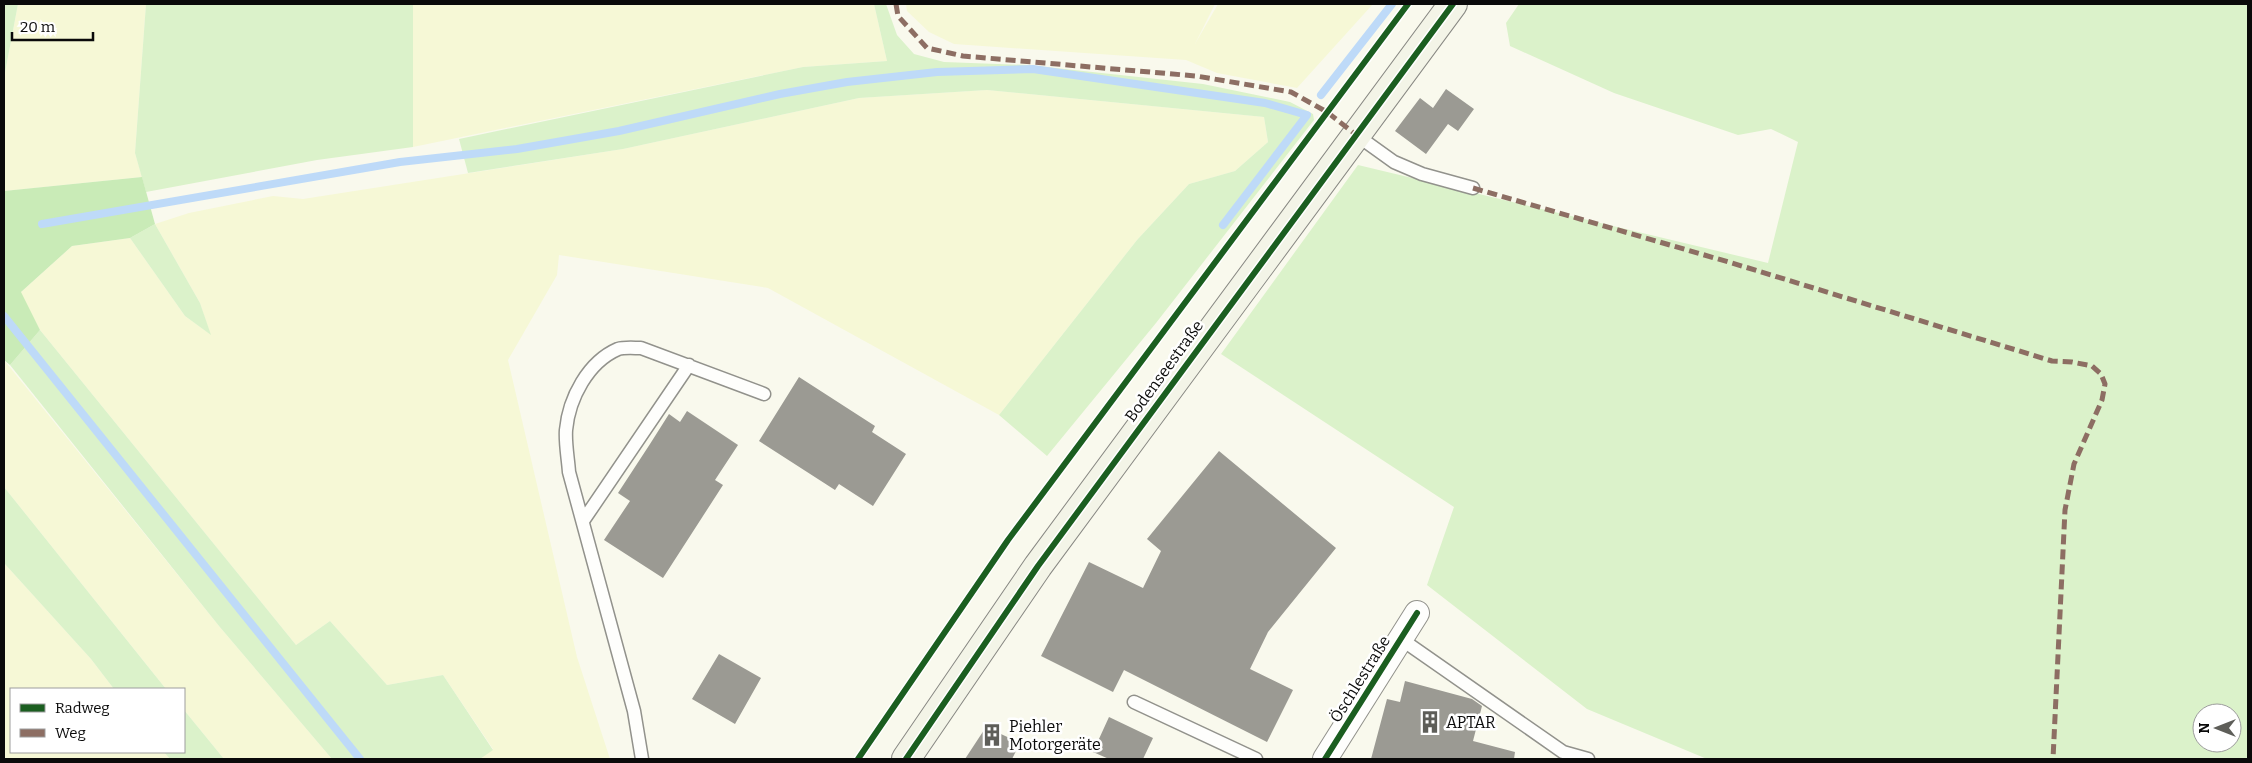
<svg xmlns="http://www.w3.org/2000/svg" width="2252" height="763" font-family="Bitter,serif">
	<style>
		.farmland { fill: #f6f8d6 }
		.green { fill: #dbf2ca; fill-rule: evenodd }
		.forest { fill: #c9ebb7 }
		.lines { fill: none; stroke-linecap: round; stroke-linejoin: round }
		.stream { stroke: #bedaf8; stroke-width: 8 }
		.building { fill: #9b9a93 }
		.lane-casing { stroke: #92928c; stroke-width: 15 }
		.street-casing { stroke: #92928c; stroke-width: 26 }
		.secondary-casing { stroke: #888883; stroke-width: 30 }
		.lane { stroke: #fefefc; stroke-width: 12 }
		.street { stroke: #fefefc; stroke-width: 24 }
		.secondary { stroke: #f3f4e7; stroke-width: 28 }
		.quiet { stroke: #8d6e63; stroke-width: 5; stroke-dasharray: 10 5; stroke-linecap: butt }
		.cycleway-casing { stroke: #fff; stroke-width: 9 }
		.cycleway { stroke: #1b5e20; stroke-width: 6 }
		.labels { text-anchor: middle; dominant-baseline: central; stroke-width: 5; stroke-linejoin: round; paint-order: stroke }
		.street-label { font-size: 16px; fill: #0a0a0a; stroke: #fff }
		.poi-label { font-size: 16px; fill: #0a0a0a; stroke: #fff; text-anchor: start }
	</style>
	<rect width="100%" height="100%" fill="#f9f9ed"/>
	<!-- farmland -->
	<path class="farmland" d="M18,4H146L135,153L142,177L4,191V78Z
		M413,4H874L887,61L803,67L413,147Z
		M906,4H1215L1195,44L1218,4H1373L1297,88L1217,73L1186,60L954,44L929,32L907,11Z
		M987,90L1264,117L1268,142L1235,171L1189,184L1137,240L999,415L768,288L559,255L557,275L508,360L577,657L610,759H480L493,749L443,675L387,685L330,621L296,645L40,330L20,293L72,246L130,238L185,316L210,334L200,303L155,224L189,213L273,196L303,199L623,149L859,98Z
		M4,360L219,626L332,759H224L184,710V689H166L142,659L4,487Z
		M4,563L91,659L114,689H11V752H164L170,759H4Z"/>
	<!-- green -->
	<path class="green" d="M4,4H18L4,78Z
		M146,4H413V147L317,160L146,192L135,153Z
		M874,4H886L897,35L914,54L944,62L1028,65L1203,84L1290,102L1313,114L1314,120L1156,323L1047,456L999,415L1137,240L1189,184L1235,171L1268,142L1264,117L987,90L859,98L623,149L468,173L459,139L803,67L887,61Z
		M1519,4H2248V759H1707L1587,709L1427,585L1454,507L1221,354L1358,165L1768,263L1798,142L1771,129L1738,135L1614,93L1510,46L1506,23ZM2202,713H2232V743H2202Z
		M155,224L200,303L211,335L185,316L130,238Z
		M40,330L296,645L330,621L387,685L443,675L493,750L480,759H332L219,626L10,365Z
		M4,487L166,689H114L91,659L4,563Z
		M184,710L224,759H170L164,752H184Z"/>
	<!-- forest -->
	<path class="forest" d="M142,177L155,224L130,238L72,246L21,292L40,330L10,365L4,360V191Z"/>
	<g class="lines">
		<!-- stream -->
		<path class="stream" d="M1321,95L1392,4
			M42,224L400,162L517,149L619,131L780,94L847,82L937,72L1033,69L1265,103L1307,115L1223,225
			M4,316L360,759"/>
	</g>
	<!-- building -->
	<path class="building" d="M1446,89L1474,109L1458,131L1448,124L1426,154L1395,131L1420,98L1433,108Z
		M799,377L875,426L872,432L906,454L873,506L839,484L835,490L759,441Z
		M687,411L738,445L715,480L723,485L663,578L604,540L630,501L618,493L650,444L669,414L680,422Z
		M1219,451L1336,548L1268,632L1250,669L1293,690L1267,742L1124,670L1113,692L1041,656L1089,562L1143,588L1161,551L1147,539Z
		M719,654L761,678L735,724L692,699Z
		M1405,681L1472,699L1482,706L1473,741L1515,752L1514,759H1371L1387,699L1400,702Z
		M1109,717L1153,738L1143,759H1109L1093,752Z
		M986,727L1020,743L1012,759H965Z"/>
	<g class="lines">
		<defs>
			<path id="lane" d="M1355,134L1394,162L1422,174L1473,188
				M583,521L689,365
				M1401,639L1563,752L1588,759
				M1134,702L1256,759
				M642,759L634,711L569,472C568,458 565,443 566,430C569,398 588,362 618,349C624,347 634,348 641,348L764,394"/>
			<path id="street" d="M1325,759L1417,613"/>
			<path id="secondary" d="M906,759L1038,566L1453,4"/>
		</defs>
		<!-- lane casing -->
		<use href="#lane" class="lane-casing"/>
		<!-- street casing -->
		<use href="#street" class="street-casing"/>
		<!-- secondary casing -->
		<use href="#secondary" class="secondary-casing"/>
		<!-- lane -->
		<use href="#lane" class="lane"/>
		<!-- street -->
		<use href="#street" class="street"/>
		<!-- secondary -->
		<use href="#secondary" class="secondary"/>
		<!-- quiet -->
		<path class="quiet" d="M896,4L898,16L927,48L963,56L1196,76L1291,92L1327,112L1355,134
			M1473,188L1732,263L2052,361L2072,362L2092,366L2101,374L2105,384L2102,400L2074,464L2065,510L2053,759"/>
		<defs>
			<path id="cycleway" d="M858,759L1008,540L1408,4
				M906,759L1038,566L1453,4
				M1325,759L1417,613"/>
		</defs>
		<!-- cycleway casing -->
		<use href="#cycleway" class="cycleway-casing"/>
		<!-- cycleway -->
		<use href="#cycleway" class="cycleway"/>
	</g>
	<!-- icons -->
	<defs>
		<symbol id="building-bare" viewBox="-9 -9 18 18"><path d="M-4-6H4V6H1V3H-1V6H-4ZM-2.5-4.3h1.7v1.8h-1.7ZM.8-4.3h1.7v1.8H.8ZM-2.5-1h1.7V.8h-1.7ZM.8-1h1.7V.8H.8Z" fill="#5e5e59" stroke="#fff" stroke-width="2.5" paint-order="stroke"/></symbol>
	</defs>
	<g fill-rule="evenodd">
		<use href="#building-bare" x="1414" y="706" width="32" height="32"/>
		<use href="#building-bare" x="976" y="719" width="32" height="32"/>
	</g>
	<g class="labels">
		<!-- street labels -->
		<g class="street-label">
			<text transform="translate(1164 371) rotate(-54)">Bodenseestraße</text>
			<text transform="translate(1360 679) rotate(-58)">Öschlestraße</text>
		</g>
		<!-- poi labels -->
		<g class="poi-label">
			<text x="1446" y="722">APTAR</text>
			<text x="1009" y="726">Piehler<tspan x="1009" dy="18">Motorgeräte</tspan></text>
		</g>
	</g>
	<!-- border -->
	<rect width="2252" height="763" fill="none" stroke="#0a0a0a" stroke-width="10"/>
	<!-- legend -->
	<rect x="10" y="688" width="175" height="65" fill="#ffffff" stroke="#9d9d9d"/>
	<rect x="20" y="704" width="25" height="8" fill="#1b5e20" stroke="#9d9d9d"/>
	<text x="55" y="713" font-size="15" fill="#0a0a0a">Radweg</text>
	<rect x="20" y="729" width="25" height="8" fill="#8d6e63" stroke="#9d9d9d"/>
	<text x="55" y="738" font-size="15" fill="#0a0a0a">Weg</text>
	<!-- north arrow -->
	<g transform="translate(2217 728) rotate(270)"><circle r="24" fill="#ffffff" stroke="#9d9d9d"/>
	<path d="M0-4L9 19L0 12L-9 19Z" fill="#5e5e59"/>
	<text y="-8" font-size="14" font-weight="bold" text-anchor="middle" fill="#0a0a0a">N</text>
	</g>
	<!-- scale -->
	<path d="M12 32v8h81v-8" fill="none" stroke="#0a0a0a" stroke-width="2.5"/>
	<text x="20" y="32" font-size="15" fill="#0a0a0a" stroke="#ffffff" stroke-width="4" paint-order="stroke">20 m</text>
</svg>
